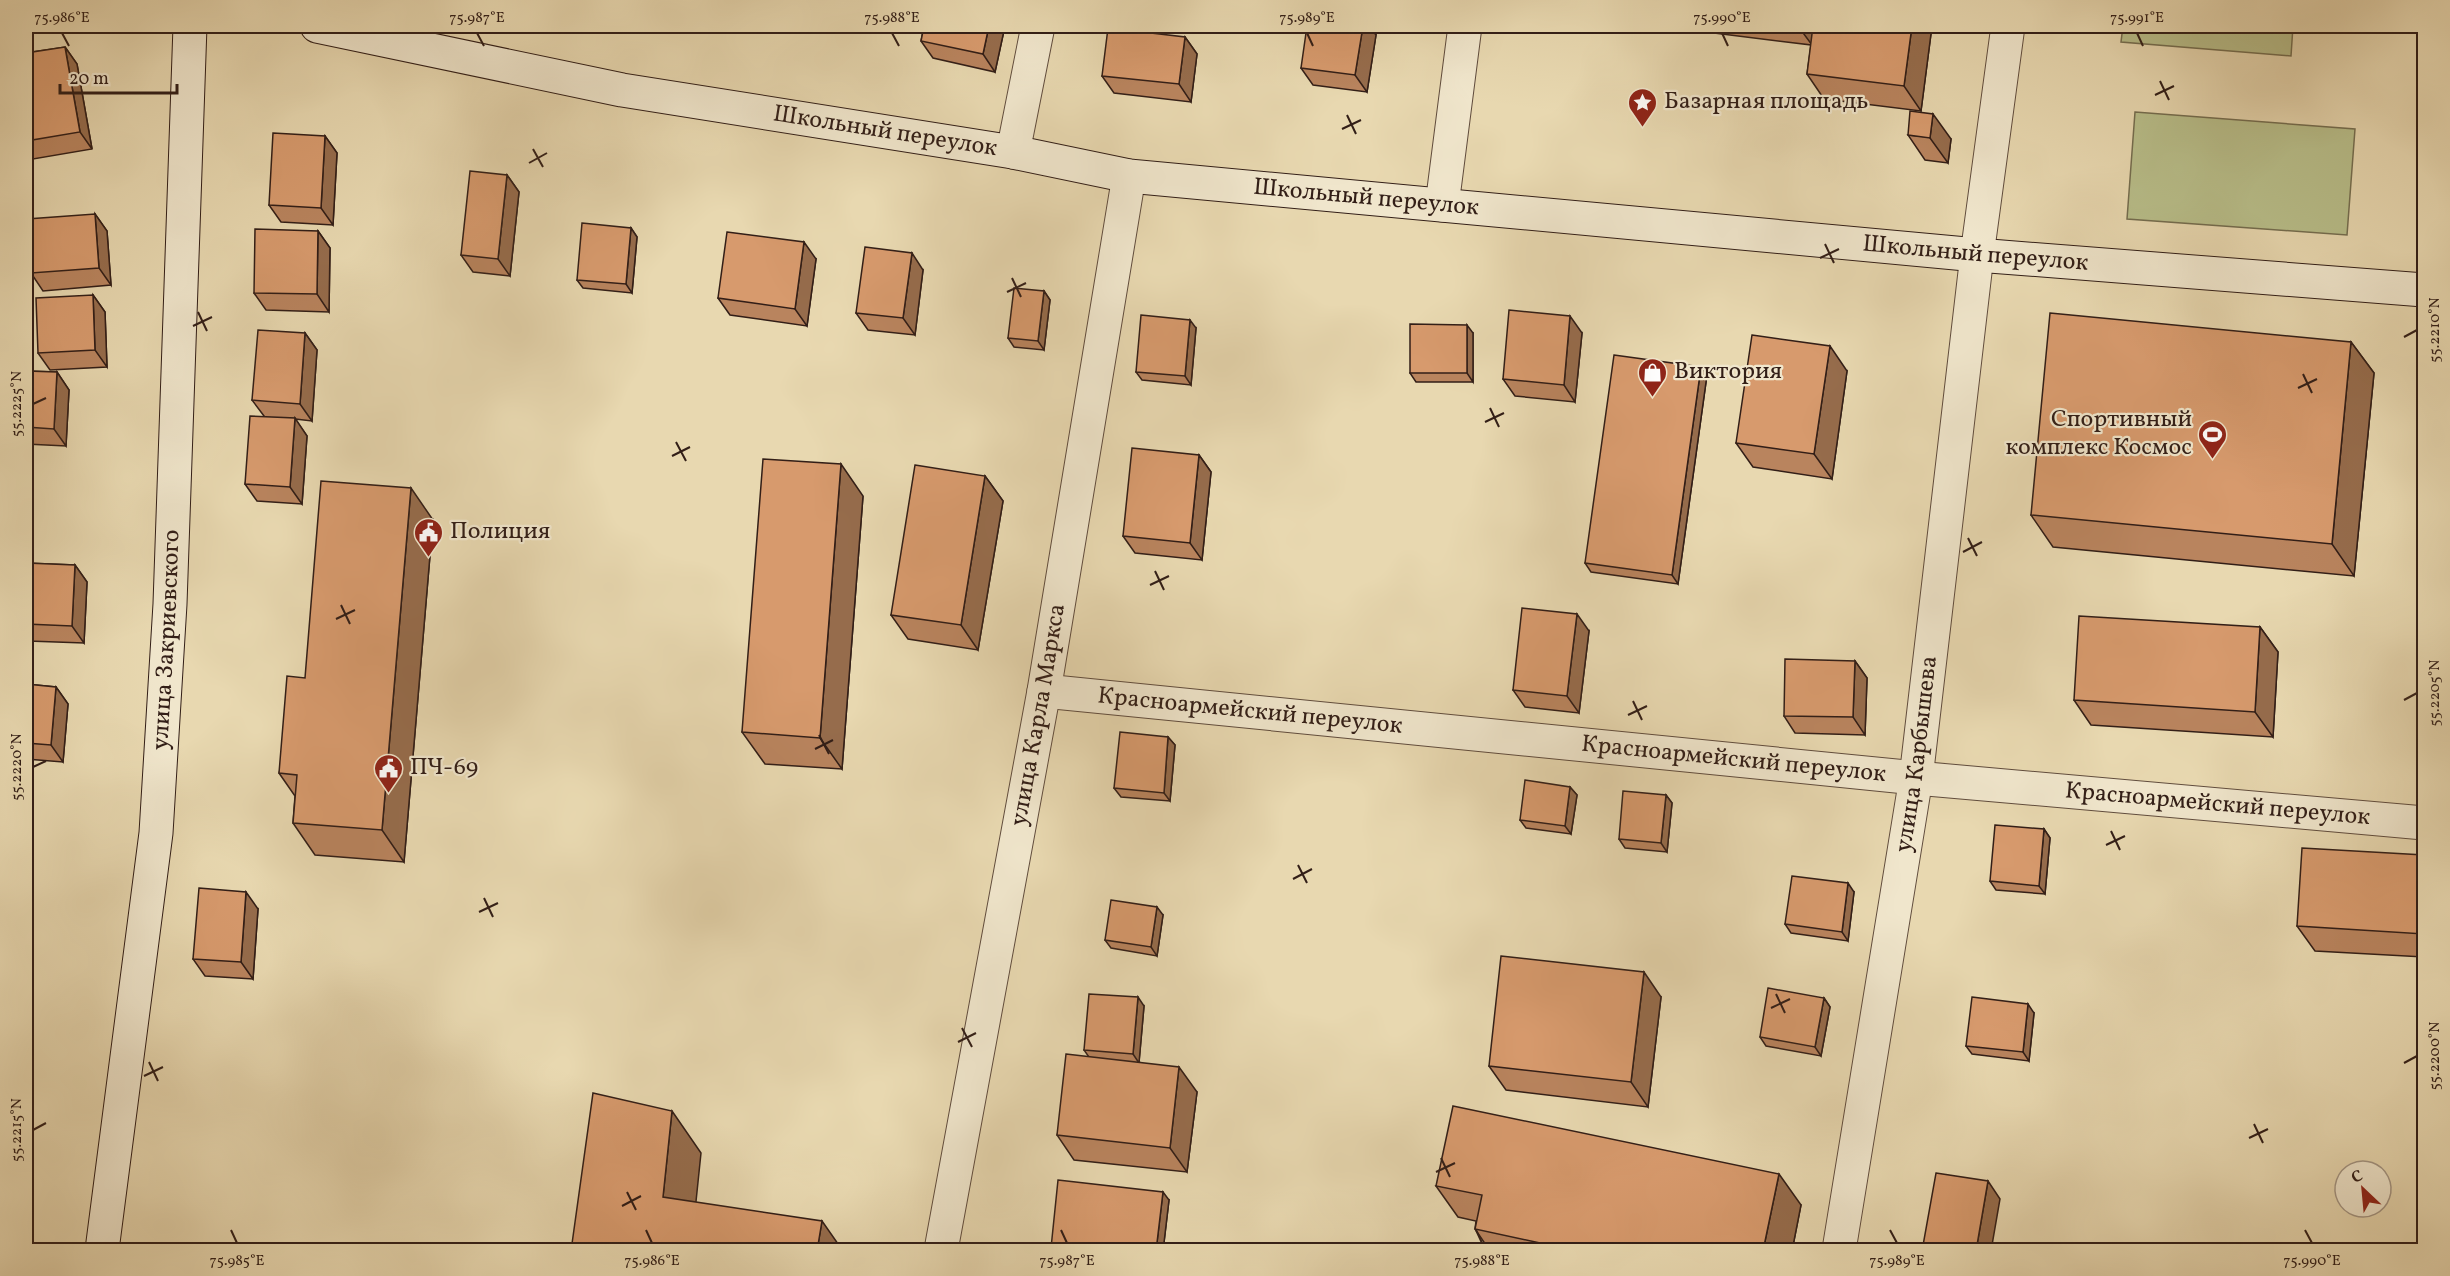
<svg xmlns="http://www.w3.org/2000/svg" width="2450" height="1276" font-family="Vollkorn,serif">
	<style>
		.green { fill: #b8be8a; stroke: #756e50; stroke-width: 1.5 }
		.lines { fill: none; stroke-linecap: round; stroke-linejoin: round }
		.lane-casing { stroke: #604c3d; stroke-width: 23 }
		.street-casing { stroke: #604c3d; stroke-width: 35 }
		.secondary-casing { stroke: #321e17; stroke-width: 35 }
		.lane { stroke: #f0e6cc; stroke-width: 21 }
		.street { stroke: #f0e6cc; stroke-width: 33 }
		.secondary { stroke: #f0e6cc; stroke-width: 33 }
		.wall { fill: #b9845e; stroke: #321e17; stroke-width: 1.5 }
		.shaded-wall { fill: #966c4c; stroke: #321e17; stroke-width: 1.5 }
		.building { fill: #d79a6d; stroke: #321e17; stroke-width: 1.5 }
		.ticks { fill: none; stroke: #321e17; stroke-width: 2 }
		.labels { text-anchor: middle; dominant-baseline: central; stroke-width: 4.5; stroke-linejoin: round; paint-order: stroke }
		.poi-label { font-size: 24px; fill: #321e17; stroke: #f0e6cc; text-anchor: start }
		.street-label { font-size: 24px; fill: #321e17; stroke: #f0e6cc }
		.neatline { fill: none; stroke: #321e17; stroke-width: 2 }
		.ticks-label { font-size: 15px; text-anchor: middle; fill: #321e17 }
	</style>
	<rect width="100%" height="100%" fill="#e8d8b0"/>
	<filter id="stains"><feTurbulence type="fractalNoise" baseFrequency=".00333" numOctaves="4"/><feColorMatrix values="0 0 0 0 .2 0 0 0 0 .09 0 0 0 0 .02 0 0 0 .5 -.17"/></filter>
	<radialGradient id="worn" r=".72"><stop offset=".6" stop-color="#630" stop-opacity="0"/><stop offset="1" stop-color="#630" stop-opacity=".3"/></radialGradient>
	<!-- green -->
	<path class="green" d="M2123,26H2293L2291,56L2121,42Z
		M2135,112L2355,129L2347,235L2127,219Z"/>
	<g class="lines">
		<defs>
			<path id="lane" d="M417,46L422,26"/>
			<g id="street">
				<path d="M1013,152L1038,26"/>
				<path d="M1442,205L1465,26"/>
				<path id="s1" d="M1044,691L1916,778L2424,823"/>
				<path id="s2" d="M941,1250L1044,691L1129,176"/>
				<path id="s3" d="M1839,1250L1916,778L1977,255L2008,26"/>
			</g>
			<g id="secondary">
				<path id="s4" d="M317,26L622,90L1013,152L1129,176L1977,255L2424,290"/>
				<path id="s5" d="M102,1250L156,833L170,604L190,26"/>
			</g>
		</defs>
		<!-- lane casing -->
		<use href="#lane" class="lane-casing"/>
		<!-- street casing -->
		<use href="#street" class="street-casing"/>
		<!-- secondary casing -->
		<use href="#secondary" class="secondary-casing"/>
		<!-- lane -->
		<use href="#lane" class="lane"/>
		<!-- street -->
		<use href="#street" class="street"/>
		<!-- secondary -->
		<use href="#secondary" class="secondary"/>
	</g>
	<!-- wall -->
	<path class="wall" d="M924,26H1005L995,72L933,58L921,41Z
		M1658,26H1932L1921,111L1824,99L1807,74L1811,45Z
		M1376,35L1367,92L1313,85L1301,68Z
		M1185,37L1197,54L1191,102L1114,93L1102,76Z
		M65,47L77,64L92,149L33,159L26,147V53Z
		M1908,135L1951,139L1948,163L1925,160Z
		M325,136L337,153L333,225L281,222L269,205Z
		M507,175L519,192L510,276L473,272L461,255Z
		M95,214L107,231L111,285L43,291L31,273Z
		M631,228L637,237L632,293L583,288L577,280Z
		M318,231L330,248L329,312L266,310L254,293Z
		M816,259L807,326L730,315L718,298Z
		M923,270L915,335L868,330L856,313Z
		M1044,291L1050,300L1044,350L1014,347L1008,338Z
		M93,295L105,312L107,367L50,370L38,353Z
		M1196,328L1191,385L1142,380L1136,372Z
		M305,333L317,350L312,421L295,419L307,436L302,504L257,501L245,484L264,416L252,400Z
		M1473,333V382H1416L1410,373Z
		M1582,333L1575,402L1515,396L1503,379Z
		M2351,342L2374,373L2354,576L2053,547L2031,515Z
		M26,371L57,372L69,390L66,446L26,444Z
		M1847,371L1832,479L1753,467L1736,443Z
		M1707,375L1678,584L1591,572L1585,563Z
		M1199,455L1211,472L1202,560L1135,553L1123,536Z
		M985,476L1003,501L978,650L908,639L891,615Z
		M863,496L842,769L765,764L742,732Z
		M433,520L404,862L315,855L293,823L295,796L279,773L305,678Z
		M26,563L75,565L87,582L84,643L28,641L26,637Z
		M2260,627L2278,652L2273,737L2091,725L2074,700Z
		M1589,631L1579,713L1525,707L1513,690Z
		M1855,661L1867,678L1865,735L1795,733L1784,716Z
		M26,684L56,687L68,704L63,762L26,759Z
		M1168,737L1175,745L1170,801L1121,797L1114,788Z
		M1570,787L1577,795L1571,834L1526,828L1520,820Z
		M1666,795L1672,803L1667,852L1625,848L1619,839Z
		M2044,829L2050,838L2045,894L1996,890L1990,881Z
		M2424,855V957L2315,951L2297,926Z
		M1854,892L1848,941L1791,933L1785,924Z
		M258,909L253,979L205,976L193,959Z
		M1163,915L1157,956L1111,948L1105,940Z
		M1661,997L1648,1107L1506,1090L1489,1066Z
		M1824,998L1830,1007L1821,1056L1766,1046L1760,1037Z
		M1144,1006L1139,1062L1197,1092L1187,1172L1074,1160L1057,1135L1089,1057L1084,1050Z
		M2034,1013L2029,1061L1972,1054L1966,1046Z
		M1436,1186L1801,1205L1792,1251H1490L1475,1229L1476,1221L1458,1217Z
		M1169,1200L1163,1251H1053L1051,1248Z"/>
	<!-- shaded-wall -->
	<path class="shaded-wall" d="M989,26H1005L995,72L983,54Z
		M1363,26H1369L1376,35L1367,92L1355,75Z
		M1798,26H1814L1812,45Z
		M1912,26H1932L1921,111L1904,86Z
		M1185,37L1197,54L1191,102L1179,84Z
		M65,47L77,64L92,149L80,132Z
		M1933,114L1951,139L1948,163L1930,138Z
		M325,136L337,153L333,225L321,208Z
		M507,175L519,192L510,276L498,259Z
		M95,214L107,231L111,285L99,268Z
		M631,228L637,237L632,293L626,284Z
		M318,231L330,248L329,312L317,294Z
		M804,242L816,259L807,326L795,309Z
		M912,253L923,270L915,335L903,318Z
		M1044,291L1050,300L1044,350L1038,341Z
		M93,295L105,312L107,367L95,350Z
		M1570,316L1582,333L1575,402L1564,385Z
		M1190,320L1196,328L1191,385L1185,376Z
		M1467,325L1473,333V382L1467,373Z
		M305,333L317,350L312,421L300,404Z
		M2351,342L2374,373L2354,576L2332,544Z
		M1830,346L1847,371L1832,479L1814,454Z
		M1701,367L1707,375L1678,584L1672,575Z
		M57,372L69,390L66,446L54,429Z
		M295,418L307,436L302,504L290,487Z
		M1199,455L1211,472L1202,560L1190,543Z
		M841,464L863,496L842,769L820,738Z
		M985,476L1003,501L978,650L961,625Z
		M411,488L433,520L404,862L382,830Z
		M75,565L87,582L84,643L72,626Z
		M1577,614L1589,631L1579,713L1567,696Z
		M2260,627L2278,652L2273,737L2255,712Z
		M1855,661L1867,678L1865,735L1853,717Z
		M56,687L68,704L63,762L51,745Z
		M1168,737L1175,745L1170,801L1164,793Z
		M1570,787L1577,795L1571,834L1565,826Z
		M1666,795L1672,803L1667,852L1661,843Z
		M2044,829L2050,838L2045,894L2039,886Z
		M1848,883L1854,892L1848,941L1842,932Z
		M246,892L258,909L253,979L241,962Z
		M1157,907L1163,915L1157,956L1151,947Z
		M1644,972L1661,997L1648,1107L1631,1082Z
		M1138,997L1144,1006L1139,1063L1133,1054Z
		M1824,998L1830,1007L1821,1056L1815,1047Z
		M2028,1004L2034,1013L2029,1061L2023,1052Z
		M1179,1067L1197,1092L1187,1172L1170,1148Z
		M672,1111L701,1153L692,1240L663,1197Z
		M1779,1174L1801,1205L1792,1251H1763Z
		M1988,1181L2000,1199L1991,1251H1976Z
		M1163,1192L1169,1200L1163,1251H1156Z
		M822,1221L843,1251H817Z"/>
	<!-- building -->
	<path class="building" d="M924,26H989L983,54L921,41Z
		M1307,26H1363L1355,75L1301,68Z
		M1813,26H1912L1904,86L1807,74Z
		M1108,28L1185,37L1179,84L1102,76Z
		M65,47L80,132L26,141V53Z
		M1910,111L1933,114L1930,138L1908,135Z
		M273,133L325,136L321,208L269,205Z
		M470,171L507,175L498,259L461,255Z
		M95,214L99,268L31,273L27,219Z
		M582,223L631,228L626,284L577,280Z
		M255,229L318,231L317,294L254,293Z
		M727,232L804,242L795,309L718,298Z
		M865,247L912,253L903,318L856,313Z
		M1014,288L1044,291L1038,341L1008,338Z
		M93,295L95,350L38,353L36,298Z
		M1509,310L1570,316L1564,385L1503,379Z
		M2050,313L2351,342L2332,544L2031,515Z
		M1141,315L1190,320L1185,376L1136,372Z
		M1410,324L1467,325V373H1410Z
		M258,330L305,333L300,404L252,400Z
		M1752,335L1830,346L1814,454L1736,443Z
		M1614,355L1701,367L1672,575L1585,563Z
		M26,371L57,372L54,429L26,427Z
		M250,416L295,418L290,487L245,484Z
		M1132,448L1199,455L1190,543L1123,536Z
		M763,459L841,464L820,738L742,732Z
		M915,465L985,476L961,625L891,615Z
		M321,481L411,488L382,830L293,823L297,775L279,773L287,676L305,678Z
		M26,563L75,565L72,626L26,624Z
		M1522,608L1577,614L1567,696L1513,690Z
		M2079,616L2260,627L2255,712L2074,700Z
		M1785,659L1855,661L1853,717L1784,716Z
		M26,684L56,687L51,745L26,743Z
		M1120,732L1168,737L1164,793L1114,788Z
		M1525,780L1570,787L1565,826L1520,820Z
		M1623,791L1666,795L1661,843L1619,839Z
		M1995,825L2044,829L2039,886L1990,881Z
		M2302,848L2424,855V934L2297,926Z
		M1792,876L1848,883L1842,932L1785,924Z
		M199,888L246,892L241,962L193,959Z
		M1111,900L1157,907L1151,947L1105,940Z
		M1501,956L1644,972L1631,1082L1489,1066Z
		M1768,988L1824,998L1815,1047L1760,1037Z
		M1089,994L1138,997L1133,1054L1084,1050Z
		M1972,997L2028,1004L2023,1052L1966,1046Z
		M1066,1054L1179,1067L1170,1148L1057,1135Z
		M593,1093L672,1111L663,1197L822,1221L817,1251H571Z
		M1453,1106L1779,1174L1763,1251H1577L1475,1229L1482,1195L1436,1186Z
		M1936,1173L1988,1181L1976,1251H1922Z
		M1058,1180L1163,1192L1156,1251H1080L1051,1248Z"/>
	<!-- ticks -->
	<path class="ticks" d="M62,33L69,46M477,33L484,46M892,33L899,46M1307,33L1313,46M1722,33L1728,46M2137,33L2143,46M2160,81L2169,100M2155,95L2174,86M1347,115L1356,134M1342,129L1361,120M533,149L543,167M529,163L547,153M1825,244L1834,263M1820,258L1839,249M1012,278L1021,297M1007,292L1026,283M198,312L207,331M193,326L212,317M2404,337L2417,330M2303,374L2312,393M2298,388L2317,379M33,404L46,398M1490,408L1499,427M1485,422L1504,413M676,442L686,461M672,456L690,447M1968,538L1977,556M1963,552L1982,542M1155,571L1164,590M1150,585L1169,576M341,605L350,624M336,619L355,610M2404,700L2417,693M1633,701L1642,720M1628,715L1647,706M819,735L829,754M815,749L833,740M33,767L46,761M2111,831L2120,850M2106,845L2125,836M1298,865L1307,883M1293,879L1312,869M484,898L493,917M479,912L498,903M1776,994L1785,1013M1771,1008L1790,999M962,1028L972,1047M958,1042L976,1033M149,1062L158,1081M2404,1063L2417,1056M144,1076L163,1067M2254,1124L2263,1143M33,1130L46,1123M2249,1138L2268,1129M1441,1158L1450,1177M1436,1172L1455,1163M627,1192L636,1210M622,1206L641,1196M231,1230L237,1243M646,1230L652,1243M1061,1230L1067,1243M1476,1230L1482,1243M1890,1230L1897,1243M2305,1230L2312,1243"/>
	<!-- icons -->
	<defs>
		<symbol id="sight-pin" viewBox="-11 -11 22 30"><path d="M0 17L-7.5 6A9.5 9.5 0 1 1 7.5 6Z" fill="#8f2418" stroke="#f0e6cc"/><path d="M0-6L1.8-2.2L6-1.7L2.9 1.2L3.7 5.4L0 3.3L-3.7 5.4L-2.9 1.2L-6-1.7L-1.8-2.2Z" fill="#fff"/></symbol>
		<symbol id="shop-pin" viewBox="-11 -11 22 30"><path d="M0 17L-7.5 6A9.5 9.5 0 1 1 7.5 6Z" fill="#8f2418" stroke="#f0e6cc"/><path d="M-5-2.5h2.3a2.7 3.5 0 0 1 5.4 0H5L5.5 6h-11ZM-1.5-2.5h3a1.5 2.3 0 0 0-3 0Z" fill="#fff"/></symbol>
		<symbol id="stadium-pin" viewBox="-11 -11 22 30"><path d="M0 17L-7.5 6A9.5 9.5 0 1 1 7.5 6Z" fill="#8f2418" stroke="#f0e6cc"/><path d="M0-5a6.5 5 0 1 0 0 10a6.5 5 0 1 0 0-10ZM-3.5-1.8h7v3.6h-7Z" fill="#fff"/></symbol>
		<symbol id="civic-pin" viewBox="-11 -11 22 30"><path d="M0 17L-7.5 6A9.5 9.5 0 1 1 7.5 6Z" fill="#8f2418" stroke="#f0e6cc"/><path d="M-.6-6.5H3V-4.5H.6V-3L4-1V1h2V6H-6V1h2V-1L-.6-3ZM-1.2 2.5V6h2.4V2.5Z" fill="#fff"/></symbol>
	</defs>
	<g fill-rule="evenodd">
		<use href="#sight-pin" x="1626" y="86" width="33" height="45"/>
		<use href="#shop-pin" x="1636" y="356" width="33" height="45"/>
		<use href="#stadium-pin" x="2196" y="418" width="33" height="45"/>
		<use href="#civic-pin" x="412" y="516" width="33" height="45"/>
		<use href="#civic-pin" x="372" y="752" width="33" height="45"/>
	</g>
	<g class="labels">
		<!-- poi labels -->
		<g class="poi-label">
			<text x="1664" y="102">Базарная площадь</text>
			<text x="1674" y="372">Виктория</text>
			<text x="2192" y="420" text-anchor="end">Спортивный<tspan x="2192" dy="28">комплекс Космос</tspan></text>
			<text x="450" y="532">Полиция</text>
			<text x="410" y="768">ПЧ-69</text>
		</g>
		<!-- street labels -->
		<g class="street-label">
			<text stroke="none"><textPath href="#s4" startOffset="578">Школьный переулок</textPath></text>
			<text stroke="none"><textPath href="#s4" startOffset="1064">Школьный переулок</textPath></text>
			<text stroke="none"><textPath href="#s4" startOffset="1676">Школьный переулок</textPath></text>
			<text stroke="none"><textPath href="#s5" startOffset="614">улица Закриевского</textPath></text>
			<text stroke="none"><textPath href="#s1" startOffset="207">Красноармейский переулок</textPath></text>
			<text stroke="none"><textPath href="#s2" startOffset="544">улица Карла Маркса</textPath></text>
			<text stroke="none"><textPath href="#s3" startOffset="502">улица Карбышева</textPath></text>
			<text stroke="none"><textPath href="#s1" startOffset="693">Красноармейский переулок</textPath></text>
			<text stroke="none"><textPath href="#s1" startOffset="1179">Красноармейский переулок</textPath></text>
		</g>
	</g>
	<!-- margin -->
	<rect width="2450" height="1276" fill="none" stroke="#e8d8b0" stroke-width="66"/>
	<!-- north arrow -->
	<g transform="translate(2363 1189) rotate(334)"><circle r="28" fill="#f0e6cc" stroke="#a49684" stroke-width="1.5"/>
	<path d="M0-4.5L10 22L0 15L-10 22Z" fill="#8f2418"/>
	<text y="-9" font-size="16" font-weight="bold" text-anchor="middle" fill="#321e17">С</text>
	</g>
	<!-- scale -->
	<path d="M60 84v9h117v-9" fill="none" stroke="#321e17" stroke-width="3"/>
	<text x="69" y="84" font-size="18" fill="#321e17" stroke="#f0e6cc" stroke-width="4.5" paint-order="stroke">20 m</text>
	<rect x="33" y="33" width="2384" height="1210" class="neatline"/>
	<g class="ticks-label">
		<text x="62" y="22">75.986°E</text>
		<text x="477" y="22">75.987°E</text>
		<text x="892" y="22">75.988°E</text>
		<text x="1307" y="22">75.989°E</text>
		<text x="1722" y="22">75.990°E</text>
		<text x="2137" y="22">75.991°E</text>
		<text transform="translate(2434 330) rotate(-90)" y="5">55.2210°N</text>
		<text transform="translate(16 404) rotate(-90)" y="5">55.2225°N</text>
		<text transform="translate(2434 693) rotate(-90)" y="5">55.2205°N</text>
		<text transform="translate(16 767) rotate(-90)" y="5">55.2220°N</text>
		<text transform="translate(2434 1056) rotate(-90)" y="5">55.2200°N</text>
		<text transform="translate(16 1130) rotate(-90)" y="5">55.2215°N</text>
		<text x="237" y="1265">75.985°E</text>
		<text x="652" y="1265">75.986°E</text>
		<text x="1067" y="1265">75.987°E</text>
		<text x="1482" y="1265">75.988°E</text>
		<text x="1897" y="1265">75.989°E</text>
		<text x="2312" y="1265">75.990°E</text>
	</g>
	<rect width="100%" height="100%" filter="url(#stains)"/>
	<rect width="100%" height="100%" fill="url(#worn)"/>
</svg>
